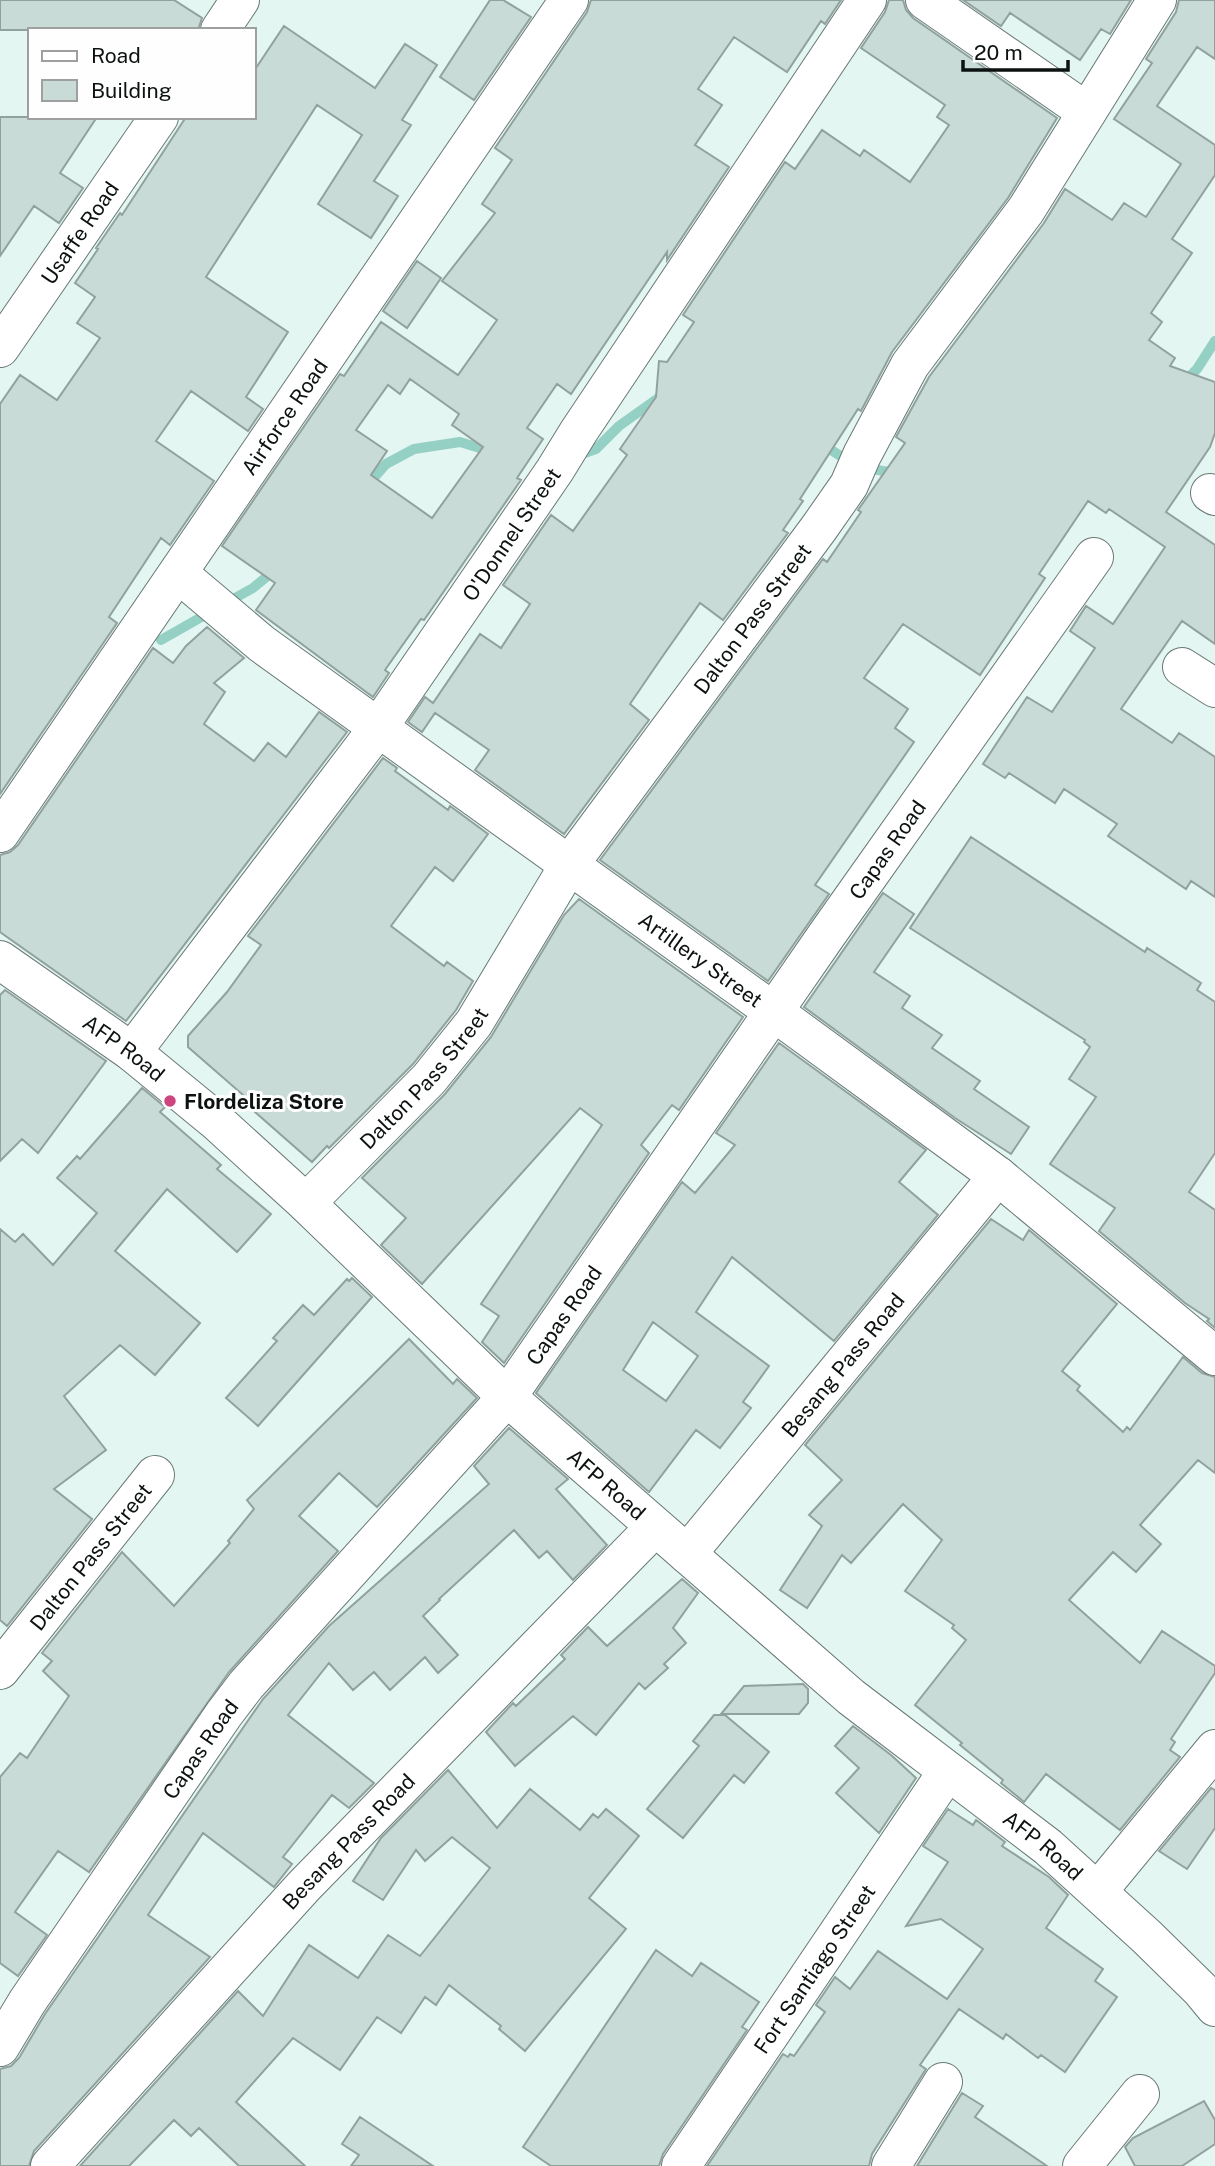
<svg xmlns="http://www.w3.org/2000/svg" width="1215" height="2166" font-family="'Public Sans',sans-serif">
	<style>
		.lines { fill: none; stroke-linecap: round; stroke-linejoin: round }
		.stream { stroke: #95d0c4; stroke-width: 10 }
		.building { fill: #c9dbd7; stroke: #91a29e; stroke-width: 2; fill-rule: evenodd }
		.minor-casing { stroke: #697976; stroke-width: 40 }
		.minor { stroke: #fff; stroke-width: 38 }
		.poi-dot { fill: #ce447e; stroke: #fefefe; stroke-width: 2.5 }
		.labels { text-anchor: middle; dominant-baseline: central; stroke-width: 6; stroke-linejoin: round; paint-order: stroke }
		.street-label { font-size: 21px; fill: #0c1211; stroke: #fefefe }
		.poi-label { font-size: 21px; font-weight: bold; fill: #0c1211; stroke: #fefefe; text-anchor: start }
	</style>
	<rect width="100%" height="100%" fill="#e4f6f2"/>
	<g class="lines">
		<!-- stream -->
		<path class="stream" d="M1183,383L1197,369L1215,341
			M820,442C848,463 862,469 897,473
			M579,455L596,449L619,426L664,394
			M365,488L386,464L414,449L460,442L493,452
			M226,603L253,588L276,569
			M161,640L212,611"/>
	</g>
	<!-- building -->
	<path class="building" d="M0,0H174L202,18L198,30H0Z
		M490,0H503L531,17L474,100L440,77Z
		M591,0H841L825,24L821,21L787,72L734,37L698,89L722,105L695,145L729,167L667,260V252L571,394L557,384L527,428L543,439L517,478L521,480L424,620L421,619L385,670L389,673L373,697L256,610L275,583L222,546L340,374L344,376L381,322L458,375L497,320L442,281L495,213L482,204L512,160L495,148L587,12ZM410,379L459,414L452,425L483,447L432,518L371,475L387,451L356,430L388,385L400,394Z
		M889,0H903L906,10L913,18L1057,118L1008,198L892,352L861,411L858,409L800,499L803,501L783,530L788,533L723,620L700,603L660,660L630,704L649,720L564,834L475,770L489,750L435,713L422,732L408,722L425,697L433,703L480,634L501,648L530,604L503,585L551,515L573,531L627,455L620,449L656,397L659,361L667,362L694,322L683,315L785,162L795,169L822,130L860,156L864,150L910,182L949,125L937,117L945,105L861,48L885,12Z
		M963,0H1131L1110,34L1101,29L1080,60L1010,13L1001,26Z
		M1179,0H1215V59L1197,47L1157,106L1215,145V175L1172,239L1192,253L1151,313L1162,322L1149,340L1175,358L1170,366L1215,382V433L1210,447L1166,512L1215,545V644L1182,621L1121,709L1172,743L1179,733L1215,757V897L1191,881L1186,889L1108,836L1117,824L1064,789L1055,803L1009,773L1005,778L983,764L1027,697L1052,712L1095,648L1070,631L1086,606L1113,624L1165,547L1109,509L1106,513L1088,501L1039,574L1045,578L980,675L903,624L864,678L908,709L895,728L914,742L815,885L829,894L768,981L600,860L823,559L827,562L861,512L858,510L905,443L896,437L929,377L1044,223L1065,189L1112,220L1124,203L1146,217L1181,164L1114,119L1152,63L1146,59L1176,12Z
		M284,26L375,88L405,44L437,65L402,120L411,125L374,181L398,196L371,238L318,204L362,135L317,105L206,277L288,332L246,397L263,409L248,431L191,391L156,441L214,481L170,545L161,538L109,617L117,623L0,794V404L20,375L57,400L100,338L77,323L95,297L75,283L98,249L96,248L120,213L122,215L186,117H254V71Z
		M0,117H97L60,173L83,188L59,223L34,206L0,256Z
		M417,261L441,278L407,328L383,311Z
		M207,627L244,658L214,683L225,692L204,724L254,761L268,743L286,757L319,712L347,732L126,1021L0,932V855L10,852L18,845L153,648L173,663L186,646Z
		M383,758L397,768L395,771L448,810L450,806L488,834L453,881L435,867L391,926L444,966L447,962L473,981L456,1010L413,1064L329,1148L327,1146L312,1162L255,1112L258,1108L188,1047V1036L227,992L261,945L248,936Z
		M971,837L1145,952L1147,948L1201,983L1197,990L1215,1002V1153L1189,1192L1215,1210V1328L1207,1321L1209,1319L1185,1303L1099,1231L1115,1208L1050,1164L1096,1097L1069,1079L1090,1047L1084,1042L1085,1040L910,928Z
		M883,893L914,914L874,972L910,996L902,1008L942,1035L932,1048L980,1081L974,1089L1029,1127L1011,1154L955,1118L804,1007Z
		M579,899L743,1017L679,1110L672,1105L641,1145L649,1153L504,1363L482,1342L499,1316L481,1304L602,1125L580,1108L422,1284L381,1245L406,1218L362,1178L445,1094L491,1037L564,915Z
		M5,990L106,1061L38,1153L22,1139L0,1161V995Z
		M779,1043L926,1150L899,1182L938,1215L834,1341L732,1257L696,1312L769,1366L743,1402L751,1408L720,1448L696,1430L649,1492L536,1393L682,1182L695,1193L735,1145L716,1133ZM653,1322L698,1356L666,1401L623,1370Z
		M142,1088L165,1107L160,1112L221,1165L217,1169L271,1214L237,1252L167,1189L115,1251L200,1323L155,1375L120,1345L64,1396L106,1450L54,1489L92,1519L7,1626L0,1620V1229L15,1242L23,1234L53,1265L97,1213L57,1178L77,1156L80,1159Z
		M991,1219L1023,1240L1029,1230L1117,1304L1062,1371L1080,1386L1077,1390L1123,1432L1127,1427L1130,1430L1183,1357L1202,1373L1215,1377V1473L1198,1460L1140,1525L1161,1544L1136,1572L1113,1552L1069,1600L1140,1663L1162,1631L1215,1666V1673L1171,1739L1175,1742L1170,1750L1180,1757L1120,1830L1046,1774L1024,1802L1001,1783L1003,1780L960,1745L962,1743L915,1705L966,1640L952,1628L954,1625L905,1591L942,1540L903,1504L851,1563L842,1555L807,1608L780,1590L822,1526L809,1515L842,1480L805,1445Z
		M352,1278L372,1297L258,1426L226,1398L277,1341L273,1338L303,1305L314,1315L347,1279L349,1281Z
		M409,1339L453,1384L457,1379L477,1398L377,1507L339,1473L299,1516L338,1551L229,1672L89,1872L58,1851L15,1912L47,1935L18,1976L0,1963V1777L20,1753L27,1758L69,1696L43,1671L52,1661L42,1653L122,1552L174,1606L230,1543L228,1541L254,1509L247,1500Z
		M509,1428L568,1479L556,1489L607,1545L573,1580L547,1551L539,1558L514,1530L439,1599L440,1600L423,1616L458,1655L438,1673L425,1657L390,1690L374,1672L353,1690L329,1663L288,1715L374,1783L349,1808L332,1795L283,1857L292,1864L274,1887L203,1833L148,1915L210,1957L34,2151L29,2166H0V2069L11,2066L19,2058L45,2014L263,1699L329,1626L489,1484L474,1466Z
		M682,1579L698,1593L673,1628L686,1643L664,1664L668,1668L645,1689L639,1683L596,1735L573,1716L515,1766L486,1732L513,1703L516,1706L565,1659L561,1655L588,1627L607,1646Z
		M803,1684L808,1689V1703L799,1714H721L744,1686Z
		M714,1715H725L769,1752L744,1783L734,1775L683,1838L647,1809L699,1746L693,1741Z
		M853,1726L891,1755L916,1778L879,1833L836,1793L859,1768L835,1746Z
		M448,1770L497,1828L530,1789L580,1830L593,1814L598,1818L606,1809L639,1836L589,1898L626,1929L525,2051L499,2029L501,2026L449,1985L436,2005L425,1997L401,2033L377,2017L340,2070L293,2038L236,2102L305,2166H239L199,2128L191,2136L174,2120L129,2166H80L238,1991L263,2016L309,1945L358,1978L388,1935L420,1956L490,1868L452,1837L425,1861L416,1850L383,1900L353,1881L381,1838Z
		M1211,1788L1215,1790V1828L1187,1869L1159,1851Z
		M948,1809L973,1825L976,1820L1005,1842L1002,1846L1049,1877L1068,1895L1046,1928L1103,1969L1095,1981L1117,1997L1065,2072L1041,2055L1038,2058L1006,2034L1003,2039L959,2009L920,2065L926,2069L872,2154L869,2166H707L783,2054L788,2057L790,2054L794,2056L825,2012L816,2005L835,1977L850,1989L878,1951L947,1999L983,1949L941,1919L906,1926L948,1862L923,1846Z
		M656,1950L692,1976L701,1963L759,2002L742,2027L747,2030L663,2154L659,2166H551L523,2147Z
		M962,2093L983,2106L975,2117L1047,2166H917Z
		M1204,2101L1215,2120V2144L1182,2166H1135L1125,2147L1133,2138Z
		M360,2117L433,2166H351L359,2155L342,2144Z"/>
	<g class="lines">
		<defs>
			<g id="minor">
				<path d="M925,0L1087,112"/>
				<path d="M220,30L240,0"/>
				<path id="s1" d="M0,348L159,117"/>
				<path d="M1210,493L1215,496"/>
				<path id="s2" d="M179,574L262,644L774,1012L998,1176L1215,1356"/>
				<path d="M1182,667L1215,688"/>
				<path id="s3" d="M0,833L569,0"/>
				<path id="s4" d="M0,960L132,1052L216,1121L306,1203L507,1397L851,1697L1048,1847L1147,1937L1201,1990L1215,2007"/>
				<path id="s5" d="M132,1052L378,728L555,470L579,431L867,0"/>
				<path id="s6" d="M306,1203L429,1079L474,1023L569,865L819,528L849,485L862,455L910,365L1026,210L1157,0"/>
				<path id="s7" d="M687,1554L998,1176"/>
				<path id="s8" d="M0,1670L155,1475"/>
				<path d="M1098,1891L1215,1749"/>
				<path id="s9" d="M0,2047L27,2002L224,1714L246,1685L507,1397L828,933L1094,557"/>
				<path id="s10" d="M50,2166L304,1886L655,1527"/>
				<path id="s11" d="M681,2166L947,1772"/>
				<path d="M891,2166L943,2082"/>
				<path d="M1082,2166L1140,2094"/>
			</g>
		</defs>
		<!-- minor casing -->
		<use href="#minor" class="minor-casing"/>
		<!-- minor -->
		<use href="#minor" class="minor"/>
	</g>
	<!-- markers -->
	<circle class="poi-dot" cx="170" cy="1101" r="7"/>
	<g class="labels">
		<!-- street labels -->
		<g class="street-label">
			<text stroke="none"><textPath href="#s1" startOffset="140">Usaffe Road</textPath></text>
			<text stroke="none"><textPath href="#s3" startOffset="504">Airforce Road</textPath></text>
			<text stroke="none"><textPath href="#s5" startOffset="642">O'Donnel Street</textPath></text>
			<text stroke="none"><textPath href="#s6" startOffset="738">Dalton Pass Street</textPath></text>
			<text stroke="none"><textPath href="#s9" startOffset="1493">Capas Road</textPath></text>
			<text stroke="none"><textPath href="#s2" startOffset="649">Artillery Street</textPath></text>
			<text stroke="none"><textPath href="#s4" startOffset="152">AFP Road</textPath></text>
			<text stroke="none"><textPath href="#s6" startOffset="172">Dalton Pass Street</textPath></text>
			<text stroke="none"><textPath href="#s9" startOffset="926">Capas Road</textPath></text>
			<text stroke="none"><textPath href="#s7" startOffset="245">Besang Pass Road</textPath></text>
			<text stroke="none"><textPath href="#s4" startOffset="803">AFP Road</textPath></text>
			<text stroke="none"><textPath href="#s8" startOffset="145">Dalton Pass Street</textPath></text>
			<text stroke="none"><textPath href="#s9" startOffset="359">Capas Road</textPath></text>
			<text stroke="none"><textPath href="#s10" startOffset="441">Besang Pass Road</textPath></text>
			<text stroke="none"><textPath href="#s4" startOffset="1370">AFP Road</textPath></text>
			<text stroke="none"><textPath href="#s11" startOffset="238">Fort Santiago Street</textPath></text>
		</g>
		<!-- poi labels -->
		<g class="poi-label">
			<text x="184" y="1101">Flordeliza Store</text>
		</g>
	</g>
	<!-- legend -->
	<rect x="28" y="28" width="228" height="91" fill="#fefefe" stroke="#9da09f" stroke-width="2"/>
	<rect x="42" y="51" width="35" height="10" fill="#ffffff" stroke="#9da09f" stroke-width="2"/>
	<text x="91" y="63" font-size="21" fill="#0c1211">Road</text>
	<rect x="42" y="80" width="35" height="21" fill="#c9dbd7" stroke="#9da09f" stroke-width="2"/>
	<text x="91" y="98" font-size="21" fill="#0c1211">Building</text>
	<!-- scale -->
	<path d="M963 60v10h105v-10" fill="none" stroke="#0c1211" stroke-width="3.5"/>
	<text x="974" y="60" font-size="21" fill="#0c1211" stroke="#fefefe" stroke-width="5" paint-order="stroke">20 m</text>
</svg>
